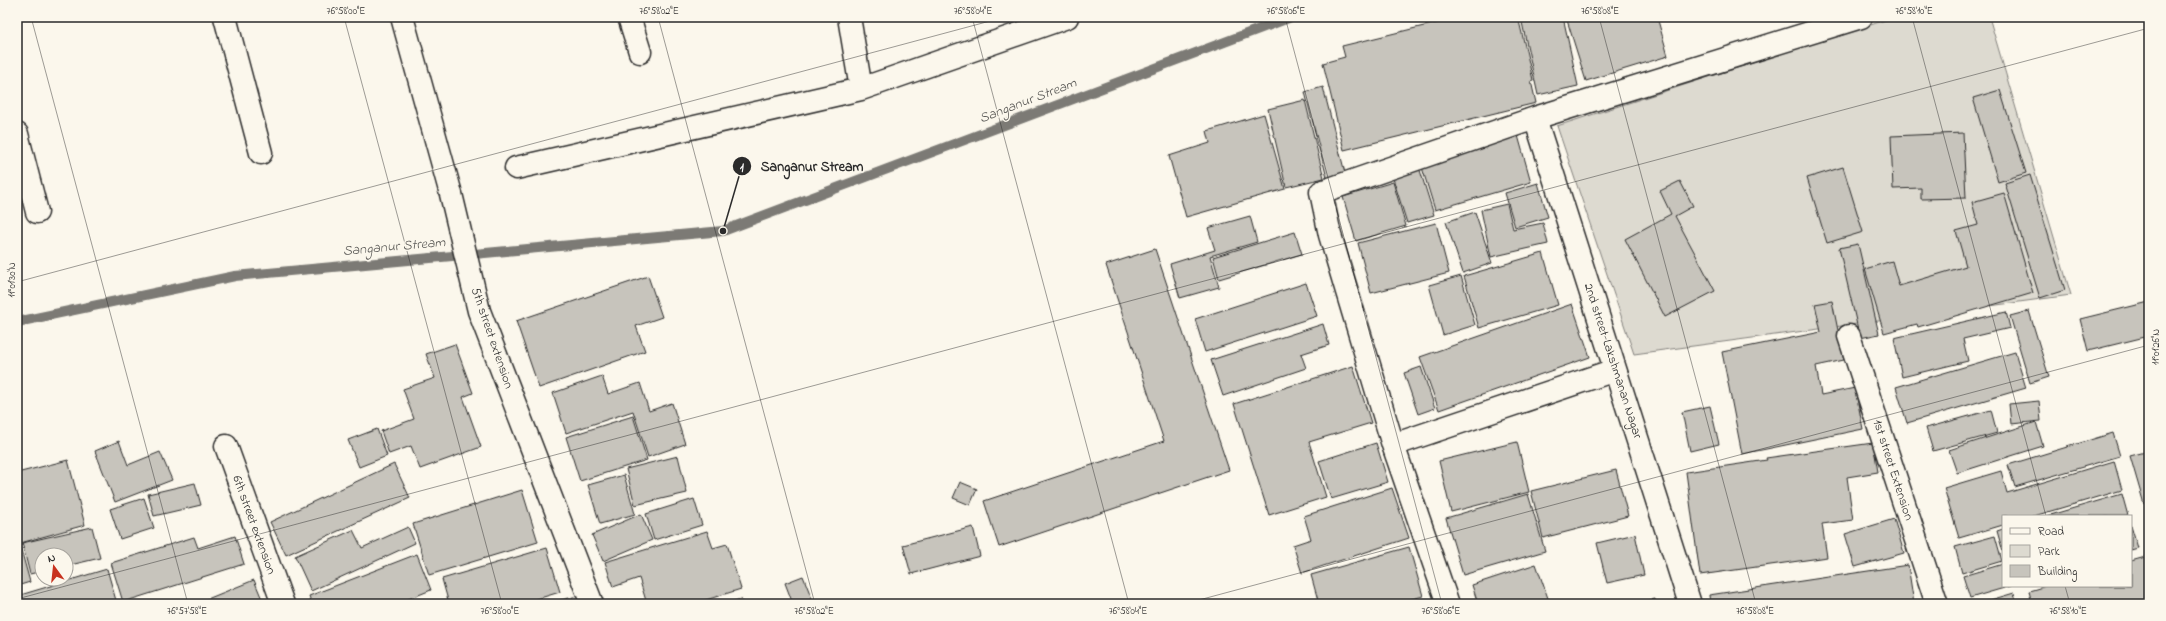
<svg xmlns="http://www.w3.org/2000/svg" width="2166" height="621" font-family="'Indie Flower',sans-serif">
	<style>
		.green { fill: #dddad0; stroke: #84827e }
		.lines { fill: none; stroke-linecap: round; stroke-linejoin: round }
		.stream { stroke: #7b7a75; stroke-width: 10 }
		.building { fill: #c7c4bc; stroke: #2b2b2b }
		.minor-casing { stroke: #2b2b2b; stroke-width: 25 }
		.minor { stroke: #fbf7ec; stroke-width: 22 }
		.ticks { fill: none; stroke: #2b2b2b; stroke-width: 1; stroke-opacity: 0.45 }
		.labels { text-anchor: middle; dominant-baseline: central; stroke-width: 3; stroke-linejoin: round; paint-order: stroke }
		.street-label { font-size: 13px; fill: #2b2b2b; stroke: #fbf7ec }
		.water-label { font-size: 14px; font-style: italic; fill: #5a5956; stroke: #fbf7ec }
		.leader { fill: none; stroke: #2b2b2b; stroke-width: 1.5 }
		.callout-dot { fill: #2b2b2b; stroke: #fbf7ec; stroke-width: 1.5 }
		.mark-label { font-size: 12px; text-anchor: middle; font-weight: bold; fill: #fff }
		.callout-label { font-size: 14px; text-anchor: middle; font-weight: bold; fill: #2b2b2b; stroke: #fbf7ec; stroke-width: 3; stroke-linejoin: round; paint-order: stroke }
		.neatline { fill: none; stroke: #2b2b2b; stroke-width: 1.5 }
		.ticks-label { font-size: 10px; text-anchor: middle; fill: #2b2b2b }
	</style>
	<rect width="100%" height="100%" fill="#fbf7ec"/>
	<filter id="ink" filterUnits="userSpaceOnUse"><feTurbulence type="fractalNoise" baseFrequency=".025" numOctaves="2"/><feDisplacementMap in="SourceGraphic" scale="8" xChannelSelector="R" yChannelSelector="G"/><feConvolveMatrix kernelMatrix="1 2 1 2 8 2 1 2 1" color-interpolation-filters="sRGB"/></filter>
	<g filter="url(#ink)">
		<!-- green -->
		<path class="green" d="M1895,17H1989L2071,295L1634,354L1557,126Z"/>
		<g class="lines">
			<!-- stream -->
			<path class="stream" d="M17,322L235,276L723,231L1291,17"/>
		</g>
		<!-- building -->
		<path class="building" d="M1461,17H1518L1533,80L1531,81L1536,103L1344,150L1323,63L1345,57L1342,46Z
			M1526,17H1563L1578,86L1538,95L1521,18Z
			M1566,17H1657L1668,56L1586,81Z
			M1323,87L1345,173L1327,178L1305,92Z
			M2000,90L2026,173L1998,182L1973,98Z
			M1305,100L1324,178L1286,187L1268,109Z
			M1264,114L1285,189L1186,217L1169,156L1210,143L1207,131Z
			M1517,132L1531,182L1435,210L1420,161Z
			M1963,133L1966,198L1921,199V188L1893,189L1891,136Z
			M1418,164L1434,215L1407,223L1391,172Z
			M1843,167L1863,232L1827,243L1807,178Z
			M2030,175L2065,290L2040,298L2005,183Z
			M1680,181L1693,206L1675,216L1715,291L1665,317L1625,239L1671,214L1660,191Z
			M1393,182L1406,226L1356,241L1343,197Z
			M1538,183L1548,217L1515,227L1505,193Z
			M2004,193L2033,293L1918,327L1917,324L1884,333L1865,269L1892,261L1899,286L1966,266L1956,231L1978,225L1972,202Z
			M1507,204L1513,229L1543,223L1548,244L1491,257L1481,210Z
			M1475,212L1492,263L1463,273L1446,222Z
			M1250,216L1257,242L1210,256L1219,287L1180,298L1170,264L1215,250L1208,228Z
			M1436,223L1449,273L1371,293L1358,243Z
			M1295,232L1302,254L1219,279L1213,257Z
			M1858,244L1879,334L1860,338L1839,248Z
			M1155,249L1229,470L999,547L984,501L1164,441L1106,265Z
			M1543,253L1558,305L1479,328L1464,276Z
			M648,276L662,317L636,326L645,351L539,388L516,321Z
			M1461,276L1475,325L1443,335L1429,285Z
			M1306,283L1317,316L1205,352L1195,319Z
			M1832,301L1844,360L1816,366L1821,395L1855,388L1863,429L1742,454L1722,352L1821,332L1815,304Z
			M2149,302V336L2088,351L2080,319Z
			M1572,304L1590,357L1439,410L1420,357Z
			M2029,311L2049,377L2030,383L2010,316Z
			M2006,312L2010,328L1963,339L1968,361L1902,377L1894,338Z
			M1323,324L1329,345L1301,354L1306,368L1223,396L1211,360Z
			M455,344L473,393L463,397L481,447L420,469L411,446L389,454L381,431L414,419L403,389L435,378L426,354Z
			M2015,352L2026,388L1907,423L1896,387Z
			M1353,366L1371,423L1309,442L1326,497L1269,515L1234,404Z
			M1421,367L1435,408L1418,414L1404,373Z
			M602,376L608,394L640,383L649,411L672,403L685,444L648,457L633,411L566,433L553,393Z
			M2039,401L2041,421L2011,424L2009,404Z
			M1710,406L1719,444L1690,451L1682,412Z
			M1991,410L1997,433L1933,451L1926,428Z
			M633,416L647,460L580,481L566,437Z
			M2036,422L2043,446L1957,473L1949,450Z
			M377,429L387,456L359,467L348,440Z
			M2113,433L2120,456L2015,487L2008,465Z
			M119,441L128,465L160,452L172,480L115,502L95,451Z
			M1517,442L1529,492L1451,512L1439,461Z
			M1376,443L1388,482L1331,499L1319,461Z
			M1873,443L1878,472L1847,477L1853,520L1822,524L1827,557L1700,575L1686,472L1767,460L1766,458Z
			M2149,451V503L2144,504L2130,456Z
			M678,456L687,493L635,505L626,469Z
			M68,460L85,525L17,544V473Z
			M2114,461L2122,490L2034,516H2003V525L1959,538L1944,488L2001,471L2007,493Z
			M394,464L410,498L286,555L270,522Z
			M1616,470L1628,516L1543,538L1531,491Z
			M624,475L635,514L600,524L588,485Z
			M960,482L977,489L970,505L953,498Z
			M195,483L201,505L154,516L148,494Z
			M1392,488L1409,538L1302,573L1293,545L1311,539L1304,516Z
			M522,490L538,542L429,575L413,524Z
			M1528,494L1545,551L1463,575L1446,518Z
			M2122,494L2128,516H2047Z
			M144,498L154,528L120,539L110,509Z
			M694,499L702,525L654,540L646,514Z
			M641,514L652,540L603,561L592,535Z
			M1894,519L1904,553L1855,567L1845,534Z
			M2131,525L2138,548L2131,550Z
			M92,527L100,558L66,566V555H42V571L30,574L22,543Z
			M408,527L415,543L311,591L295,556L353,530L362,548Z
			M973,527L980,556L911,574L903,545Z
			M2003,529V552L1997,531Z
			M707,531L713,548L727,544L741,589L693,604H647L639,578L613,587L605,562Z
			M1635,534L1644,575L1607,583L1597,543Z
			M235,536L244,564L123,602L111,563L194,537L198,548Z
			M1995,536L2002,561L1962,573L1955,547Z
			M17,546H20L30,582L17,586Z
			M1409,547L1423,596L1394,604H1319L1311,575Z
			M547,548L560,592L520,604H449L442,579Z
			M417,554L431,590L396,604H312L309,596Z
			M2149,556V604H2032L2029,591L2046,586H2131V561Z
			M1536,564L1550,604H1478L1472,585Z
			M2003,564V586H2011L1970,598L1963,576Z
			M1908,565L1914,604H1710L1709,595Z
			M107,569L117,604H17V596Z
			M803,576L814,604H793L785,583Z
			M254,580L264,604H195Z
			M2014,593L2017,604H1977Z
			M577,596L579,604H545Z
			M741,599L743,604H724Z
			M1655,599L1656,604H1635Z"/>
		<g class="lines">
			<defs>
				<path id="minor" d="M225,17L261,153
					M402,17L451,194L479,311L592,604
					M629,17L640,52
					M849,17L861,89
					M1535,118L1690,604
					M17,134L37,212
					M516,168L861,89L1067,17
					M1849,336L1937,604
					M1393,445L1615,370
					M226,446L283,604
					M1448,604L1393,445L1330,235L1321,192L1535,118L1861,17"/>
			</defs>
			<!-- minor casing -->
			<use href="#minor" class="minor-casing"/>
			<!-- minor -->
			<use href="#minor" class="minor"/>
		</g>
	</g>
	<!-- ticks -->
	<path class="ticks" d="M31,17L188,604M344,17L502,604M658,17L815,604M972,17L1129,604M1285,17L1442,604M1599,17L1756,604M1912,17L2046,516M17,282L1005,17M2065,586L2070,604M17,599L2149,28M1184,604L2149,345"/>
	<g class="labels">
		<!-- street labels -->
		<g class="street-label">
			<text transform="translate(492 338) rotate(71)">5th street extension</text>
			<text transform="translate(1613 361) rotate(72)">2nd street-Lakshmanan Nagar</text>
			<text transform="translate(1893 470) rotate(72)">1st street Extension</text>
			<text transform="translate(254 525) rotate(70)">6th street extension</text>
		</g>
		<!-- water labels -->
		<g class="water-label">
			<text transform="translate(1028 101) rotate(-21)">Sanganur Stream</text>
			<text transform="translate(394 247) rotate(-5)">Sanganur Stream</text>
		</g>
	</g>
	<!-- callouts -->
	<path class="leader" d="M723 231L742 166"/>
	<g class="callout-dot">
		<circle cx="723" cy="231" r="4"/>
		<circle cx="742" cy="166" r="10"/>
	</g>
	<g class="mark-label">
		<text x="742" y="171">1</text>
	</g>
	<g class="callout-label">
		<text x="812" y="171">Sanganur Stream</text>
	</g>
	<!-- margin -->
	<rect width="2166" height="621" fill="none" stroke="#fbf7ec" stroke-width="44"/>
	<!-- legend -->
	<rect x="2002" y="515" width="130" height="72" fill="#fbf7ec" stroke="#a8a59f"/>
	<rect x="2010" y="528" width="20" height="6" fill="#fbf7ec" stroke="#a8a59f"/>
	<text x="2038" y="535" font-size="12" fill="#2b2b2b">Road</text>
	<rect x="2010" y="545" width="20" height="12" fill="#dddad0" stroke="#a8a59f"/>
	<text x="2038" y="555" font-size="12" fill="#2b2b2b">Park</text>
	<rect x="2010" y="565" width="20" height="12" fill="#c7c4bc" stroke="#a8a59f"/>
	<text x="2038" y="575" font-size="12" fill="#2b2b2b">Building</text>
	<!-- north arrow -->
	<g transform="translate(54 567) rotate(345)"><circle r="19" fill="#fbf7ec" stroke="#a8a59f"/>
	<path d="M0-3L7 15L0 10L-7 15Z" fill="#c8321e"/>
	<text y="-6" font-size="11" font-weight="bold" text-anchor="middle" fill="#2b2b2b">N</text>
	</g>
	<rect x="22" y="22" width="2122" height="577" class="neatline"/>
	<g class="ticks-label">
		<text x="346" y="14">76°58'00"E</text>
		<text x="659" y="14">76°58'02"E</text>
		<text x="973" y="14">76°58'04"E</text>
		<text x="1286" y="14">76°58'06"E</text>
		<text x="1600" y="14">76°58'08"E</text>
		<text x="1914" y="14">76°58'10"E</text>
		<text transform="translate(11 280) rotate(-90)" y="4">11°01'30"N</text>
		<text transform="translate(2155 347) rotate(-90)" y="4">11°01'26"N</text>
		<text x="187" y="614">76°57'58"E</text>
		<text x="500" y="614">76°58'00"E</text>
		<text x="814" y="614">76°58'02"E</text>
		<text x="1128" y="614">76°58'04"E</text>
		<text x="1441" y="614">76°58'06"E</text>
		<text x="1755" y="614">76°58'08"E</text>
		<text x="2068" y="614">76°58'10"E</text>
	</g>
</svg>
